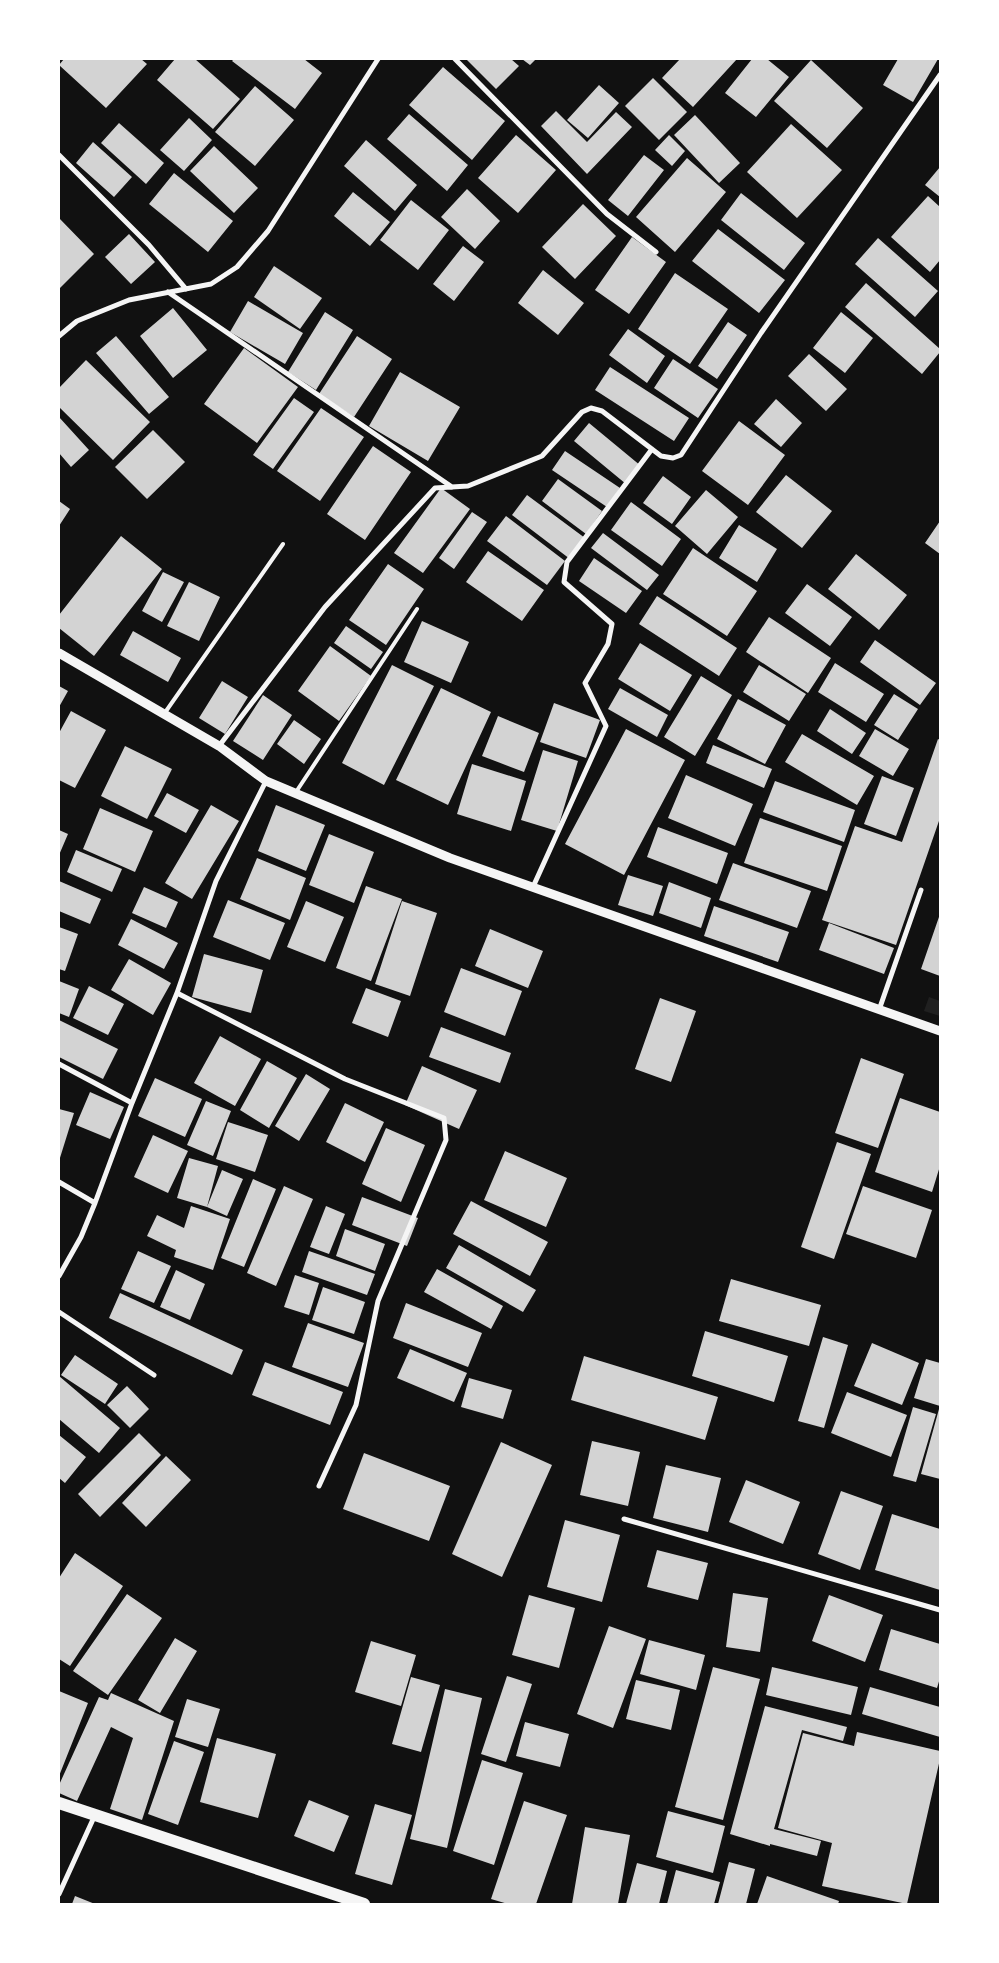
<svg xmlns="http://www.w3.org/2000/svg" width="999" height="1963" font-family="'Fira Sans',sans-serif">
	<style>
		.green { fill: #202020 }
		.building { fill: #d3d3d3 }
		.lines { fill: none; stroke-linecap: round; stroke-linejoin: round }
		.service { stroke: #f5f5f5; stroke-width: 4 }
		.minor { stroke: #f5f5f5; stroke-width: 5 }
		.tertiary { stroke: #f5f5f5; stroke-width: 9 }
		.primary { stroke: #f5f5f5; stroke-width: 12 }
	</style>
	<rect width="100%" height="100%" fill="#111"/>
	<!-- green -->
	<path class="green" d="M929,997L940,1001V1016L924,1011Z"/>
	<!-- building -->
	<path class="building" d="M64,59H141L147,64L106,108L59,65Z
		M175,59H195L240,99L213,129L157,80Z
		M234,59H304L322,73L295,109L232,61Z
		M466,59H511L519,66L496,89Z
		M522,59H536L530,65Z
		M680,59H737L693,107L662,78Z
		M752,59H767L789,77L756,117L725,93Z
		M898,59H938L913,102L883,85Z
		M811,60L863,108L827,148L774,101Z
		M443,67L505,121L472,160L409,105Z
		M653,78L687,112L659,140L625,106Z
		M599,85L619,103L588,138L567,120Z
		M255,86L294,120L255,166L215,132Z
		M556,111L587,142L616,112L632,127L587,174L541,126Z
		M409,114L468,165L447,191L387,139Z
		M695,115L740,163L719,183L674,135Z
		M189,118L212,140L184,171L160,150Z
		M119,123L164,163L146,184L101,143Z
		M791,124L842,170L797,218L747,172Z
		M516,135L556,170L518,213L478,178Z
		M669,135L685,151L672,166L655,150Z
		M366,140L417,185L395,211L344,166Z
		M93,142L132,177L114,197L76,163Z
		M214,146L258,188L234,213L190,171Z
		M644,155L664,170L628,216L608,200Z
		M687,158L726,192L675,252L636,217Z
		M940,167V197L925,185Z
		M174,173L233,221L208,252L149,204Z
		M467,189L500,221L475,249L441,217Z
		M353,192L390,222L370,246L334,216Z
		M741,193L805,243L784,270L721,220Z
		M928,196L940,207V260L930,272L891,237Z
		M411,200L449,230L418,270L380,240Z
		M583,204L616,236L575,279L542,247Z
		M59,218L94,254L59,289Z
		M718,229L785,280L759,313L692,261Z
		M129,234L155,262L131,284L105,257Z
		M632,237L666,262L629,314L595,290Z
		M878,238L938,291L915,317L855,264Z
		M463,246L484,262L454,301L433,284Z
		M274,266L322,298L300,329L254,297Z
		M543,270L584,303L558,335L518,303Z
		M675,273L728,309L690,364L638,329Z
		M866,283L940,349V352L922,374L845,307Z
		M248,301L303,333L285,364L230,332Z
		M173,308L207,350L173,378L140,336Z
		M325,312L353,330L316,390L288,372Z
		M841,312L873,338L845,373L813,348Z
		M728,322L747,335L717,379L698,366Z
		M628,329L665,356L647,383L609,355Z
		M116,336L169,397L149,414L96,353Z
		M357,336L392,359L354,417L319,394Z
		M244,348L298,387L257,443L204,404Z
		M809,354L847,389L826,411L788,376Z
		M673,359L718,389L698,418L654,388Z
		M86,360L150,422L113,460L59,407V388Z
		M610,367L689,418L674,441L595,390Z
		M400,372L460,407L428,461L369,426Z
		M294,398L314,412L273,469L253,455Z
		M776,399L802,423L781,447L754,424Z
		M321,408L364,437L320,501L277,471Z
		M59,417L89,450L71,467L59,453Z
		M739,421L785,455L748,505L702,471Z
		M589,423L641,466L626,484L574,441Z
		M153,430L185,462L147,499L115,467Z
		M373,446L411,472L365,540L327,514Z
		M565,451L620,488L607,507L552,470Z
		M786,475L832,511L802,548L756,512Z
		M663,476L691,497L672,524L643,503Z
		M558,479L602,511L586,534L542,501Z
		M441,488L470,509L423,573L394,553Z
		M706,490L738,517L707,554L675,526Z
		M527,495L585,538L570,559L512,515Z
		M59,501L70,509L59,526Z
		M631,502L681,539L662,566L611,530Z
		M472,512L487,522L454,569L439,558Z
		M506,516L565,561L547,585L487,541Z
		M940,521V554L925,543Z
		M739,525L777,549L757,582L719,558Z
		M603,533L659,575L647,590L591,548Z
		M121,536L162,569L94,656L59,628V615Z
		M693,548L757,591L727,636L663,594Z
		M488,551L544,590L522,621L466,582Z
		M856,554L907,595L879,630L828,589Z
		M594,558L642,591L626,613L579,581Z
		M388,564L424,589L386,645L349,620Z
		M163,572L184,582L162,622L142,611Z
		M189,582L220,597L199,641L167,626Z
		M807,584L852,617L830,646L785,613Z
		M657,596L737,648L719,676L639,624Z
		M769,617L831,658L808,693L746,652Z
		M422,621L469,642L451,683L404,662Z
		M346,626L383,652L371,669L334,643Z
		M133,631L181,658L168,682L120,655Z
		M875,640L936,683L920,705L860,662Z
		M640,643L692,675L670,711L618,679Z
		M330,646L371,676L339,721L298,691Z
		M835,663L884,694L866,722L818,692Z
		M392,665L434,686L384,785L342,763Z
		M759,665L806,694L789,721L743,692Z
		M701,676L732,695L695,756L664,737Z
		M222,681L248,697L225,734L199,718Z
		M59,686L68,691L59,707Z
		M441,688L491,712L448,805L396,780Z
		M620,688L668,715L657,737L608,709Z
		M894,694L918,709L898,740L874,725Z
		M263,695L292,715L263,760L233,741Z
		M738,699L786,725L765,764L717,739Z
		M554,703L600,720L586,758L540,742Z
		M830,709L866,733L852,754L817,731Z
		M71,711L106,730L75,788L59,780V733Z
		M498,716L539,733L524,772L482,756Z
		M294,720L321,739L304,764L277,744Z
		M626,729L685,760L624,875L565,844Z
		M875,729L909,749L893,776L859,756Z
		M802,734L874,776L857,805L785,762Z
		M938,739L940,740V818L896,945L822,920L855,826L902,842Z
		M713,745L772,769L764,788L706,763Z
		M125,746L172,769L147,819L101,796Z
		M543,750L578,761L557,831L521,820Z
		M472,764L526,781L511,831L457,814Z
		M686,775L753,804L735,846L668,818Z
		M882,776L914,788L896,836L864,824Z
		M775,781L855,810L844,842L763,812Z
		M167,793L199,810L186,833L154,816Z
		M211,805L239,821L192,899L165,883Z
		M276,805L325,825L306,871L258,851Z
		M100,808L153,831L135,872L83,849Z
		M760,818L842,846L827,891L744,863Z
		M658,827L728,853L717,884L647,857Z
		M59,830L68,834L59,855Z
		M329,834L374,852L354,903L309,885Z
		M76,850L122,869L112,892L67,872Z
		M257,858L306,878L290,920L240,899Z
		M733,863L811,891L797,928L719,900Z
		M628,875L663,886L653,916L618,905Z
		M59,881L101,899L90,924L59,911Z
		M669,882L711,898L701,928L659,913Z
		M366,886L402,899L371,981L336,968Z
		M144,887L178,902L166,928L132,913Z
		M228,900L285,923L270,960L213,937Z
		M306,901L344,917L325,962L287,947Z
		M402,901L437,913L410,996L375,984Z
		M714,906L789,932L778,962L704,936Z
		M940,914V976L921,969Z
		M131,919L178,943L164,969L118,945Z
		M829,923L894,948L884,974L819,950Z
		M59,927L78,934L65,971L59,969Z
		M490,929L543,951L528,988L475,966Z
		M204,954L263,970L251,1013L192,997Z
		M129,959L171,983L153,1015L111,990Z
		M461,968L522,991L505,1036L444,1012Z
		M59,981L79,989L69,1017L59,1013Z
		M89,986L124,1004L108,1035L73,1018Z
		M366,988L401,1001L388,1037L352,1023Z
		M660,998L696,1011L671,1082L635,1069Z
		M59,1020L118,1049L103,1079L59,1057Z
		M441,1027L511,1053L500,1083L429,1057Z
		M220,1036L261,1059L235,1106L194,1083Z
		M861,1058L904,1074L878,1148L835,1133Z
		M267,1061L297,1078L269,1128L240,1110Z
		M422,1066L477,1090L459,1129L405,1105Z
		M306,1074L330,1089L299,1141L275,1126Z
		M155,1078L202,1099L185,1137L138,1116Z
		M90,1092L124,1107L110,1139L76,1125Z
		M900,1098L940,1112V1166L932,1192L875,1172Z
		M206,1101L231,1111L213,1156L187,1145Z
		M345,1103L384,1122L365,1162L326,1142Z
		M59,1109L74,1113L59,1161Z
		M228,1122L268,1135L255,1172L216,1159Z
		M386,1128L425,1145L401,1202L362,1184Z
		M153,1135L188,1151L168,1193L134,1177Z
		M837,1142L871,1154L834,1259L801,1247Z
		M505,1151L567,1178L546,1227L484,1200Z
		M189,1158L218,1166L207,1207L177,1198Z
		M222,1170L243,1179L227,1216L207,1207Z
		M253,1179L276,1189L244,1267L221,1258Z
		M284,1186L313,1199L276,1286L247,1273Z
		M863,1186L932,1210L916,1258L846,1234Z
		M362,1197L418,1218L407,1246L352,1225Z
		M471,1201L548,1242L530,1276L453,1234Z
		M191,1206L230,1219L213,1270L174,1257L176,1250L147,1236L157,1215L184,1228Z
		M326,1206L345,1214L329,1254L310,1247Z
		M345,1229L385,1244L375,1271L336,1256Z
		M459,1245L536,1290L523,1312L446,1268Z
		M138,1251L171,1266L154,1303L121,1289Z
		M309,1251L375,1274L367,1295L302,1272Z
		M437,1269L503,1306L491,1329L424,1292Z
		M176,1270L205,1284L190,1320L160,1307Z
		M295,1275L319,1283L309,1315L284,1307Z
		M731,1279L821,1305L809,1346L719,1321Z
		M323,1287L365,1302L354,1334L312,1320Z
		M120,1293L243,1350L232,1375L109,1318Z
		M406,1303L482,1333L468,1367L393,1338Z
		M308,1323L364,1343L348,1387L292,1367Z
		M705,1331L788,1356L774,1402L692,1376Z
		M823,1337L848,1345L824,1428L798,1421Z
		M872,1343L919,1363L902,1405L854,1386Z
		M410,1349L467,1373L454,1402L397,1378Z
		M75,1355L118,1384L105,1404L61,1375Z
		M584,1356L718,1397L705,1440L571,1400Z
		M926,1359L940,1363V1406L914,1398Z
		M265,1362L343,1392L330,1425L252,1395Z
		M59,1376L120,1428L99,1453L59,1419Z
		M469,1378L512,1390L503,1419L461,1407Z
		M127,1386L149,1409L130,1428L107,1405Z
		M847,1392L907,1415L891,1457L831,1433Z
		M913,1407L936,1414L916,1482L893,1476Z
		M939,1409H940V1479L921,1474Z
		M139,1433L161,1455L100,1517L78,1494Z
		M59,1435L86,1457L65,1483L59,1478Z
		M592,1441L640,1452L628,1506L580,1495Z
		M501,1442L552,1465L502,1577L452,1554Z
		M364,1453L450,1486L429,1541L343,1509Z
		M166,1456L191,1480L146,1527L122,1503Z
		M666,1465L721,1478L708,1532L653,1518Z
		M746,1480L800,1502L783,1544L729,1522Z
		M841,1491L883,1506L860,1570L818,1554Z
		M892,1514L940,1529V1590L875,1570Z
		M565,1520L620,1535L602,1602L547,1587Z
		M657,1550L708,1563L698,1600L647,1587Z
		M75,1553L123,1586L70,1666L59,1659V1578Z
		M733,1593L768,1598L760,1652L726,1647Z
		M127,1594L162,1618L108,1695L73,1671Z
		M529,1595L575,1608L559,1668L512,1655Z
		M829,1595L883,1615L865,1662L812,1641Z
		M609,1626L646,1639L613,1728L577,1714Z
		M891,1629L940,1644V1678L937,1688L879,1670Z
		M175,1638L197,1651L160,1713L138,1700Z
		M649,1640L705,1655L696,1690L640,1674Z
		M371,1641L416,1655L401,1706L355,1692Z
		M713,1667L760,1679L723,1820L675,1807Z
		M772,1667L858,1687L851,1715L766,1695Z
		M507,1676L532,1684L506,1762L481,1754Z
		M411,1677L440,1685L421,1752L392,1744Z
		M636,1680L680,1690L671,1730L626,1719Z
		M870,1687L940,1707V1737L862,1714Z
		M445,1689L482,1698L447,1848L410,1839Z
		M59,1691L88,1703L59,1776Z
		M111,1693L174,1721L142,1820L110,1809L133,1738L111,1727L77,1801L59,1793V1785L99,1697L108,1700Z
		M187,1699L220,1709L208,1747L175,1737Z
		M765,1706L847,1727L843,1741L802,1730L774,1829L821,1841L817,1856L770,1844V1846L730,1834Z
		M525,1722L569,1734L560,1767L516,1756Z
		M857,1732L940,1751V1759L907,1904L822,1886L832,1843L778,1828L803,1733L854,1746Z
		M217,1738L276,1754L258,1818L200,1802Z
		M174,1741L204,1752L178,1825L148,1814Z
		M482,1760L523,1773L494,1865L453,1851Z
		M309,1800L349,1816L334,1852L294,1836Z
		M524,1801L567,1815L536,1904H508L491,1899Z
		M375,1804L412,1815L392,1885L355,1874Z
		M668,1811L725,1826L713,1873L656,1857Z
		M585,1827L630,1835L618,1904H572Z
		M729,1862L755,1869L746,1904H718Z
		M637,1863L667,1871L659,1904H626Z
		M676,1870L720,1882L714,1904H667Z
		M767,1876L839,1901L838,1904H757Z
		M75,1896L95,1904H72Z"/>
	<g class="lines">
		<!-- service -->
		<path class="service" d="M164,714L283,544
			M296,792L417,609"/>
		<!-- minor -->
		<path class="minor" d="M455,59L607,214L656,252
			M59,155L149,245L186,289
			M168,292L452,487
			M59,336L77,321L129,300L211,284L237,267L268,231L378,59
			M219,746L325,607L435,488L468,486L542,456L582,412L591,408L602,411L661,456L673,458L681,455L761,333L940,75
			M533,887L606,726L585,683L608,644L612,624L564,582L567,562L652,449
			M177,993L345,1079L444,1118L446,1140L378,1301L356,1405L319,1486
			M879,1010L921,890
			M59,1064L132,1103
			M59,1182L95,1203
			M59,1276L81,1237L95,1203L132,1103L177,993L216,881L266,781
			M59,1312L154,1375
			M624,1519L940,1610
			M59,1894L95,1815"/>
		<!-- tertiary -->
		<path class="tertiary" d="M59,653L219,746L266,781L450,858L940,1031"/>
		<!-- primary -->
		<path class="primary" d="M59,1803L364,1904"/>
	</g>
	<!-- border -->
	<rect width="999" height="1963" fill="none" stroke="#ffffff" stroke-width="120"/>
</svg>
